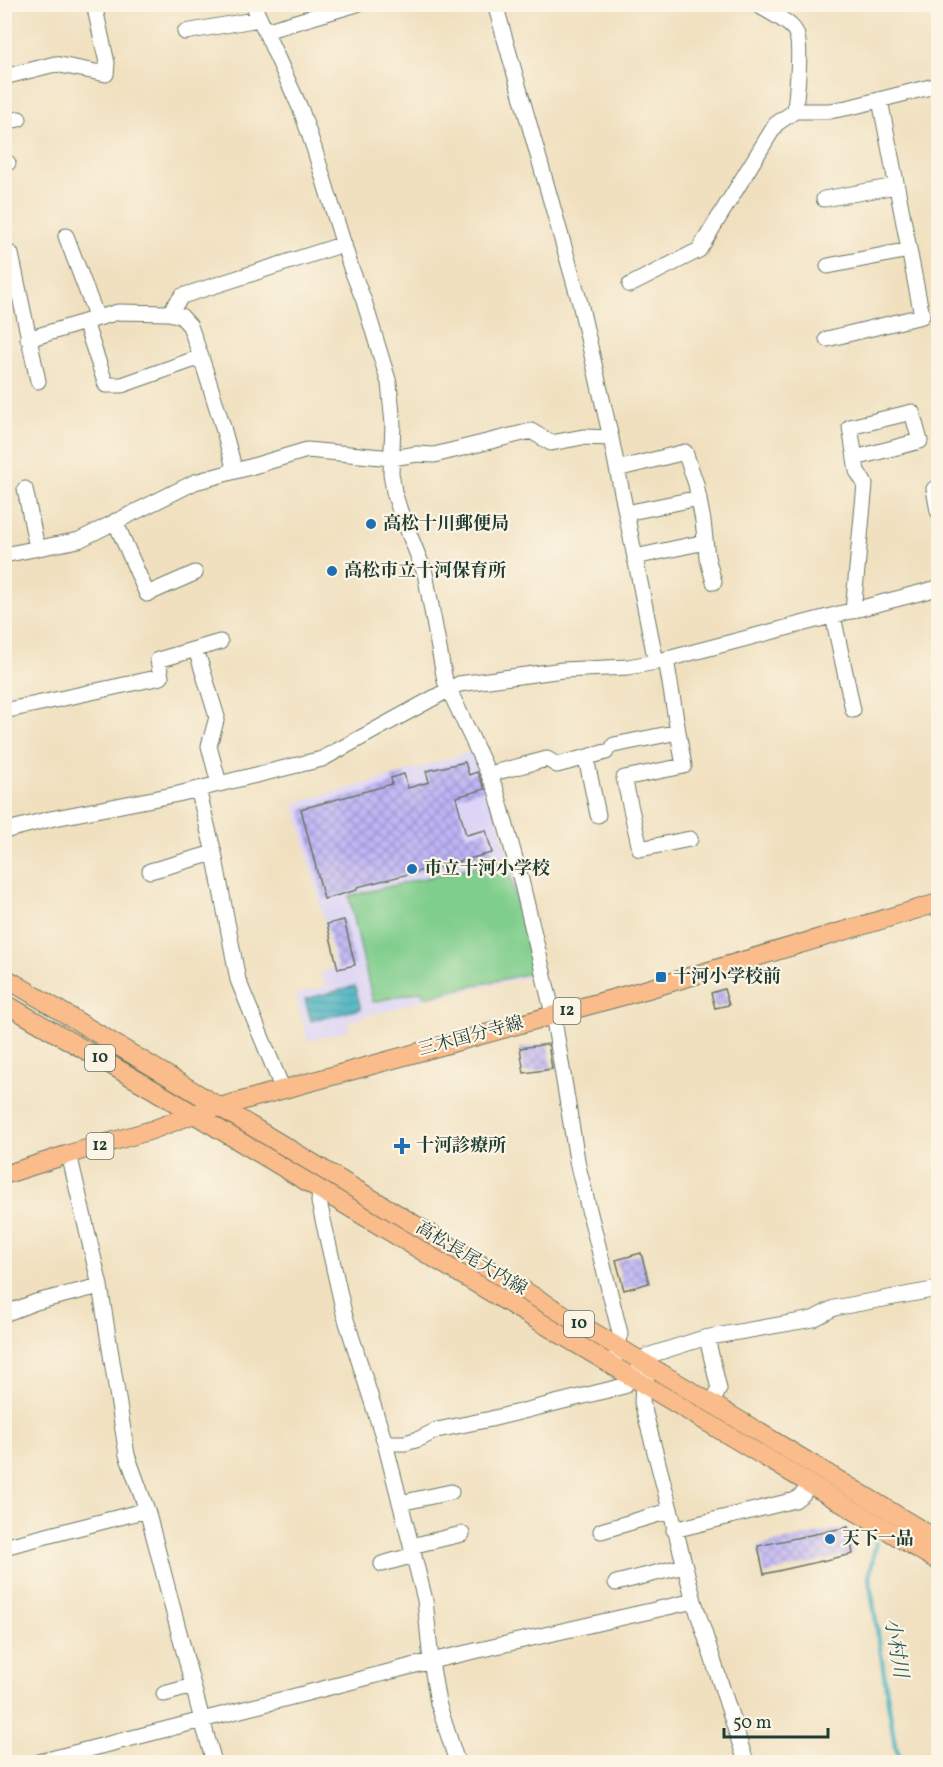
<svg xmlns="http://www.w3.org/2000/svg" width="943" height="1767" font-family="Vollkorn,'Noto Serif JP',serif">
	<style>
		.built { fill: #ddd5f6 }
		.park { fill: #80ce8d; stroke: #508660; stroke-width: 1.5 }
		.water { fill: url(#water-rules); stroke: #32787b; stroke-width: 1.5 }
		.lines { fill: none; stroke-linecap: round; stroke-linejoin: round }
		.stream { stroke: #46b2c2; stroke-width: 4.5 }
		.building { fill: url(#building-cross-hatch) }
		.minor-casing { stroke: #687665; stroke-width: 17 }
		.major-casing { stroke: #687665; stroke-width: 20 }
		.minor { stroke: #fff; stroke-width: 15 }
		.major { stroke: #f9bc8a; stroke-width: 18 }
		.poi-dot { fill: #1f6fb2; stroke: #fcf5e5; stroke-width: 2 }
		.labels { text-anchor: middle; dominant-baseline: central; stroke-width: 4.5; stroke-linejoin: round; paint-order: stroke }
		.shield { fill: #fcf5e5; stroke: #617469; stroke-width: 1.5 }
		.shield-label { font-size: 16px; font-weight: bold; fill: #1f3d34 }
		.poi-label { font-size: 18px; font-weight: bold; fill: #1f3d34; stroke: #fcf5e5; text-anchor: start }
		.street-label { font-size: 18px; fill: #1f3d34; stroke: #fcf5e5 }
		.water-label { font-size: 20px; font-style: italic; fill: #2b605f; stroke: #fcf5e5 }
	</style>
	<defs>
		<pattern id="water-rules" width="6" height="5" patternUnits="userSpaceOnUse" patternTransform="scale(1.5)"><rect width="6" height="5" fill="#46b2c2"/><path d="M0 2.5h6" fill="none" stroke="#3a929e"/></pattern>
		<pattern id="building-cross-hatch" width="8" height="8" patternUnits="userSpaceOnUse" patternTransform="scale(1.5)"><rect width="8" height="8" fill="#beb4f6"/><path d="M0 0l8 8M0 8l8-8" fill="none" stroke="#9a94c8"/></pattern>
	</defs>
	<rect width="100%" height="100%" fill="#fcf5e5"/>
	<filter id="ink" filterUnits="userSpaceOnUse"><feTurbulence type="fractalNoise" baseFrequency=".0167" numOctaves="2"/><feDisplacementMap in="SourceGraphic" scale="12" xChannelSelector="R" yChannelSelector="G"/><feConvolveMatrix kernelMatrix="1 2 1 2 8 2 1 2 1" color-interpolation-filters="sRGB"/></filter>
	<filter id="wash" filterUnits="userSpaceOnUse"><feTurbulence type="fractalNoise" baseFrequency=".008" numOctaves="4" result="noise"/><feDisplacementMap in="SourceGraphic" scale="24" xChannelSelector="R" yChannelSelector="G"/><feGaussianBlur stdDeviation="1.35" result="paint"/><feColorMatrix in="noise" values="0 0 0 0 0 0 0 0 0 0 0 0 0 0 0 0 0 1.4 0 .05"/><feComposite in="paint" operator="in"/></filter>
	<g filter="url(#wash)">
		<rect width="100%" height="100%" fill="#f0e0bf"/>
		<!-- built -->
		<path class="built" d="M474,751L490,789L540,974L428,999L348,1021L350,1030L308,1041L296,994L325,987L321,972L336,968L295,803L372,782Z"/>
		<!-- park -->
		<path class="park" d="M506,859L535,972L424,997L422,991L373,1002L349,896Z"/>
		<!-- water -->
		<path class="water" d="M355,986L361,1009L311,1021L305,999Z"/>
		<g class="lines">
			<!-- stream -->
			<path class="stream" d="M876,1543L869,1576L895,1746L899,1755L907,1760L927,1756L933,1758L935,1762"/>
		</g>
		<g id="blocks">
			<!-- building -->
			<path class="building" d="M465,762L469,775L477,772L485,789L456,797L466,835L486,830L492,853L357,887V890L324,899L301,809L392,784L391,778L404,774L408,788L429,782L426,771Z
				M344,920L355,965L338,969L327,924Z
				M724,989L729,1005L715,1008L711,993Z
				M548,1044L552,1069L524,1073L520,1048Z
				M641,1253L649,1283L624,1290L616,1260Z
				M848,1527L853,1554L764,1574L758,1546Z"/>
		</g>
	</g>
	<g filter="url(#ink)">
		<use href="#blocks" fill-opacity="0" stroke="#687665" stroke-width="1.5"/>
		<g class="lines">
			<defs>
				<path id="minor" d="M253,4L301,110L314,148L351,268L364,301L389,383L393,424L391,473L394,492L400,511L425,573L445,681L496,790L521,880L553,1014L578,1166L620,1333L619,1348L616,1356
					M495,4L580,303L611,438L656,662
					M756,4C767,11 789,21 795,31C803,43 796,95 795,111
					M265,31L357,4
					M185,32L259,19
					M4,77L55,64L106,74L107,63L94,4
					M4,122L19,119
					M4,164L8,163
					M824,199L896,186
					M66,236L97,318
					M11,254L38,381
					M828,266L909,250
					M630,285L699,250L776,124L795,111H830L851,107L938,85
					M169,313L182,296L344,244
					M85,322L106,385H122L201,357
					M28,339L118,312L169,313L181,316L190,326L201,357L222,424L235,471
					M827,339L922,316L880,100
					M617,469L685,452L696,484L703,521L707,557L714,582
					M25,489L37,548
					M934,489L938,511
					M626,513L699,498
					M115,521L147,594L195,573
					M4,555L79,540L195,482L250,467L307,450L392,458L417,454L434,455L531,431L551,443L583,437L611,438
					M635,557L705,542
					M853,611L865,484L857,471L850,427L912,412L920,441L855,458
					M833,616L853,710
					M196,649L217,717L209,746L219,784
					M666,659L678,732
					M4,711L161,677L158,660L220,642
					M614,745L678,732L684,766L624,778L640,849L690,839
					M586,758L598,815
					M490,778L497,772L547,759L557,765L606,752
					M198,789L214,853L238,980L283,1090
					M4,831L50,819L178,794L322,759L459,684L563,670L628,667L656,662L938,588
					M150,871L214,853
					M69,1154L100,1286L127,1455L147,1510
					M320,1190L319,1202L344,1313L385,1443L425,1600L431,1661L438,1703L457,1762
					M4,1314L36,1302L100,1286
					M707,1338L719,1389L712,1403
					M647,1376L643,1384L642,1402L694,1601L746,1762
					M385,1443H405L419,1439L437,1430L491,1419L624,1386L644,1363L647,1356L704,1338L813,1319L834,1308L938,1289
					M400,1503L451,1492
					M674,1530L795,1500L803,1494L810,1483
					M601,1531L669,1511
					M411,1546L462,1534
					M4,1547L147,1510L202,1720L431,1661L694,1601
					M382,1564L414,1555
					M616,1583L684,1566
					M164,1694L193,1686
					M39,1762L202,1720L214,1762"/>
				<path id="major" d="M4,977L938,1540
					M4,1003L154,1090L938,1561
					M4,1175L69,1154L152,1130L194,1114L648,989L938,903"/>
			</defs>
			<!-- minor casing -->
			<use href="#minor" class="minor-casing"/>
			<!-- major casing -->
			<use href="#major" class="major-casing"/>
			<!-- minor -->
			<use href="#minor" class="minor"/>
			<!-- major -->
			<use href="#major" class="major"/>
		</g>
	</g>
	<!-- markers -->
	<g class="poi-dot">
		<circle cx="371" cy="524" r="6"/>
		<circle cx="332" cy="571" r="6"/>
		<circle cx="412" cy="869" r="6"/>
		<rect x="655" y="971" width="12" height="12" rx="3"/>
		<path d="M399 1137h6v6h6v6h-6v6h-6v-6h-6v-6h6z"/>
		<circle cx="830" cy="1539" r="6"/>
	</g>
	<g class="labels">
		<!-- shield labels -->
		<g class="shield">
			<rect x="553.5" y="998" width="27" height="26" rx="4.5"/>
			<rect x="85" y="1045" width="30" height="26" rx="4.5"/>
			<rect x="86.5" y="1133" width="27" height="26" rx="4.5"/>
			<rect x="564" y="1311" width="30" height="26" rx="4.5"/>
		</g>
		<g class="shield-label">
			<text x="567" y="1011">12</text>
			<text x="100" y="1058">10</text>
			<text x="100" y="1146">12</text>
			<text x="579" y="1324">10</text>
		</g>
		<!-- poi labels -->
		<g class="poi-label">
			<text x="383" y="524">高松十川郵便局</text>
			<text x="344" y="571">高松市立十河保育所</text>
			<text x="424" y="869">市立十河小学校</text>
			<text x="673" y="977">十河小学校前</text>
			<text x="416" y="1146">十河診療所</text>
			<text x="842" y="1539">天下一品</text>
		</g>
		<!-- street labels -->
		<g class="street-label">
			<text transform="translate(471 1037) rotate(-15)">三木国分寺線</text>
			<text transform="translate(471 1259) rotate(31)">高松長尾大内線</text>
		</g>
		<!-- water labels -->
		<g class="water-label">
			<text transform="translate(895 1648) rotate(81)">小村川</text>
		</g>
	</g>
	<!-- margin -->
	<rect width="943" height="1767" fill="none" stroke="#fcf5e5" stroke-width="24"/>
	<!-- scale -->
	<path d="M724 1728v9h104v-9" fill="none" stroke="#1f3d34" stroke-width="3"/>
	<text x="733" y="1728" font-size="18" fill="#1f3d34" stroke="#fcf5e5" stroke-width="4.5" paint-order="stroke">50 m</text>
</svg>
